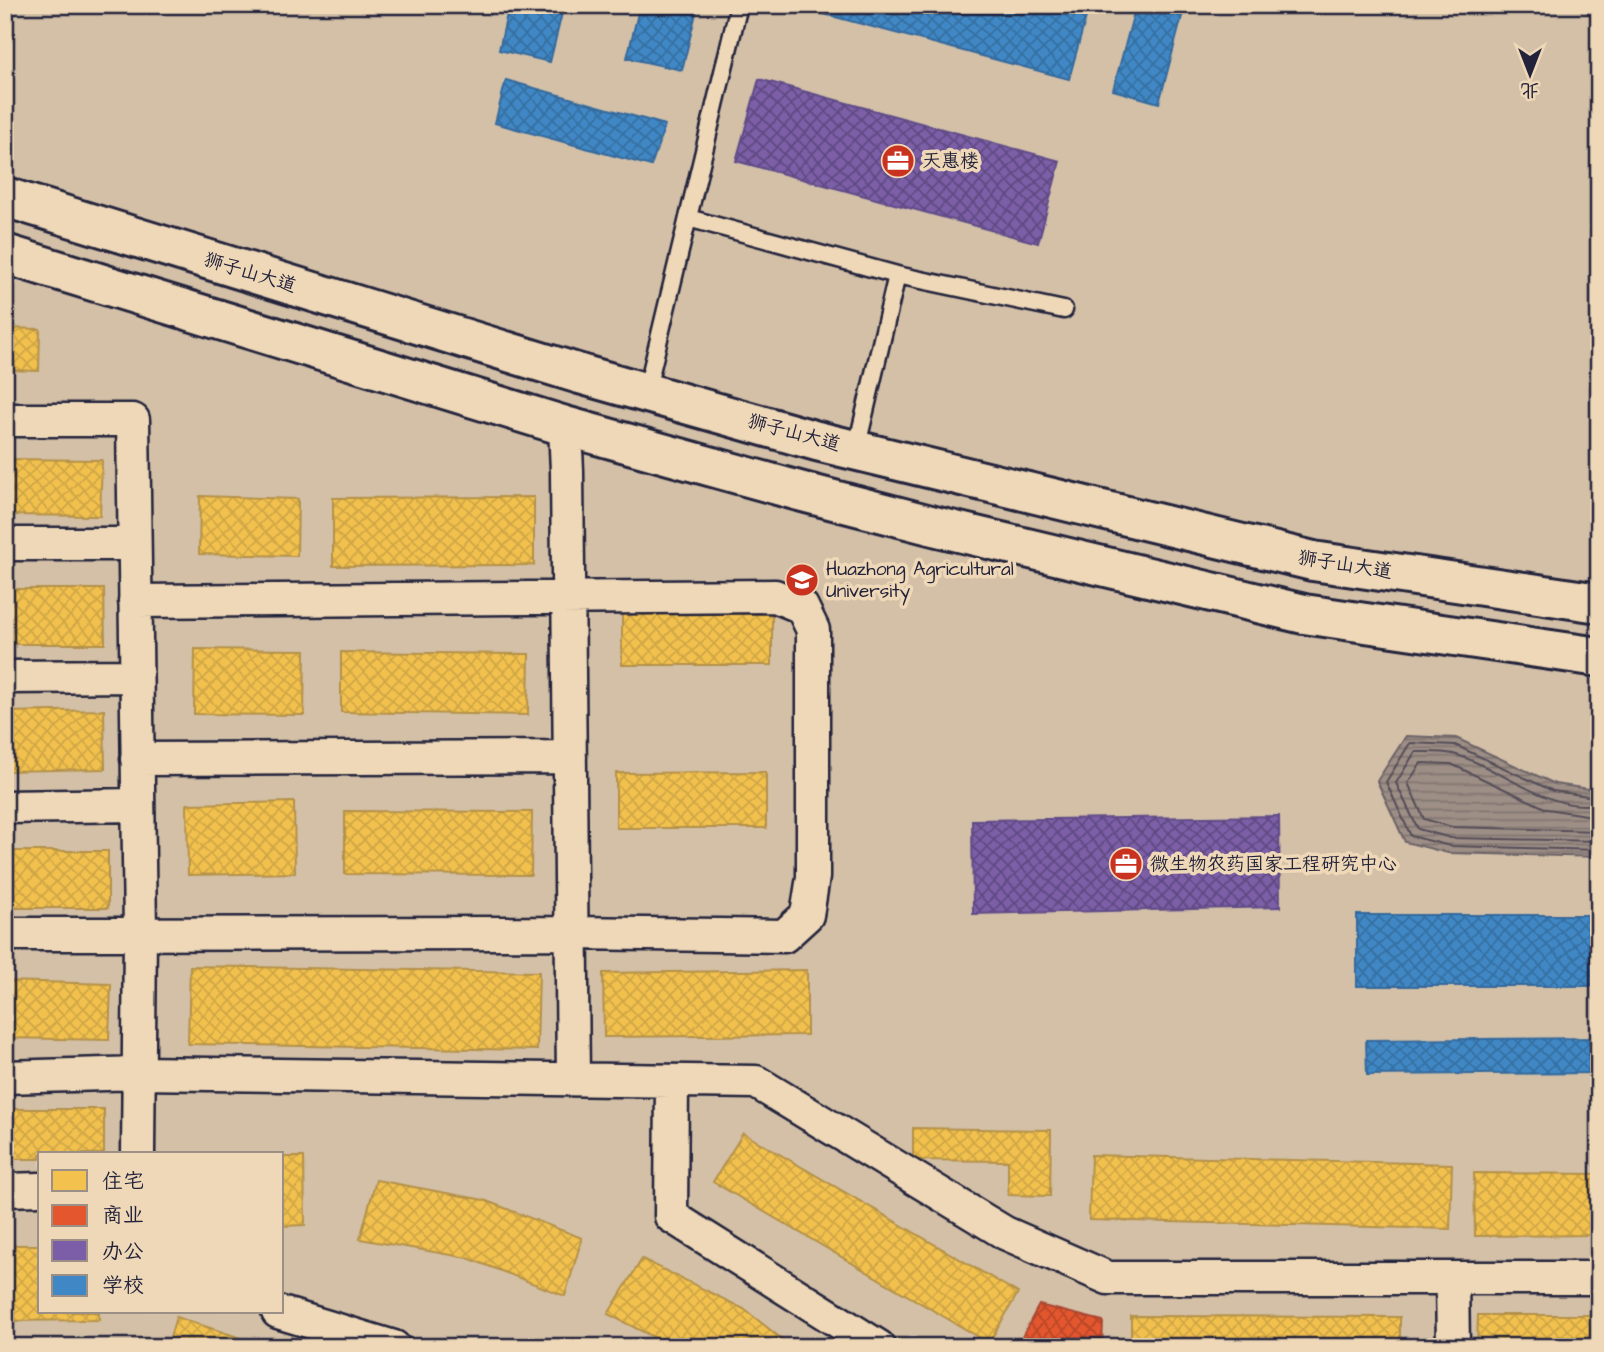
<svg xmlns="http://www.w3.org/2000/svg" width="1604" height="1352" font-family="'Architects Daughter','LXGW WenKai TC',sans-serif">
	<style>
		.built { fill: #d3c0a7; fill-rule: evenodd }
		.water { fill: url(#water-rules); stroke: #6c6368; stroke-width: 2 }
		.homes { fill: url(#homes-cross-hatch); stroke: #b49148; stroke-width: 2 }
		.shops { fill: url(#shops-cross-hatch); stroke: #aa4732; stroke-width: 2 }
		.offices { fill: url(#offices-cross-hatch); stroke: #604c87; stroke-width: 2 }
		.schools { fill: url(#schools-cross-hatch); stroke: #36699c; stroke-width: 2 }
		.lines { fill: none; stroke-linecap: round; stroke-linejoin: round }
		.shore { stroke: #544e59; stroke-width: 2 }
		.service-casing { stroke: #22223b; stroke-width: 21 }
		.minor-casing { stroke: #22223b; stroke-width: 37 }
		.tertiary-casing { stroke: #22223b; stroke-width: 44 }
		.service { stroke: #eed8b7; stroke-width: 16 }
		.minor { stroke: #eed8b7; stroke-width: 32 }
		.tertiary { stroke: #eed8b7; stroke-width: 38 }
		.labels { text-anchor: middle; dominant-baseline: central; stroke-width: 7; stroke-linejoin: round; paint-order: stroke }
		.poi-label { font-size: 19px; fill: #22223b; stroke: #eed8b7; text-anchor: start }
		.street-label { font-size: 19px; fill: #22223b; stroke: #eed8b7 }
	</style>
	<defs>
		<pattern id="water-rules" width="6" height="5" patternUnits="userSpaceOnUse" patternTransform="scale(1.75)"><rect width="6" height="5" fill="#9e8f86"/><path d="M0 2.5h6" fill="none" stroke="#80746f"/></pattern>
		<pattern id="homes-cross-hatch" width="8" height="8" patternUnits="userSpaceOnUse" patternTransform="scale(1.75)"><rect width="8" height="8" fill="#f2c14e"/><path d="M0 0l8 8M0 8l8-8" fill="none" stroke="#cfa645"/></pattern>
		<pattern id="shops-cross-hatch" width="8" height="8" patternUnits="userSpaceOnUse" patternTransform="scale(1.75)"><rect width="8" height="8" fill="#e4572e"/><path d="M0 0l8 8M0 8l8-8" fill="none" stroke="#b84828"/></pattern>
		<pattern id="offices-cross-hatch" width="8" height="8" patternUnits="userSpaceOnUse" patternTransform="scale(1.75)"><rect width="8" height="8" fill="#7b5ea7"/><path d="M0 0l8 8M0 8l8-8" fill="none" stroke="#5f4982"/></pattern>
		<pattern id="schools-cross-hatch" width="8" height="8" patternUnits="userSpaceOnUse" patternTransform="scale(1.75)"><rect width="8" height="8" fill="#3f88c5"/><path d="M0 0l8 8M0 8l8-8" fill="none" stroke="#346fa1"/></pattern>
	</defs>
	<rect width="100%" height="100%" fill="#e2cdb0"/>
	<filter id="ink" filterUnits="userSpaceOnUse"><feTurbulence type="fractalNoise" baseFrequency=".0143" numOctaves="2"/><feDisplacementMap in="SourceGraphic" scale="14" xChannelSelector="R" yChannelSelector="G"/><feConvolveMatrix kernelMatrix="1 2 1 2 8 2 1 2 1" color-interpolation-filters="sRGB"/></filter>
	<g filter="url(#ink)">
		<!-- built -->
		<path class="built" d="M5,5H1599V1347H5ZM40,1154H282V1312H40Z"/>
		<!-- water -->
		<path class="water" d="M1406,736L1456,738L1555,784L1589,789L1599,787V857L1448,853L1405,842L1377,781Z"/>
		<!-- homes -->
		<path class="homes" d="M5,328L40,329L39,371L5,370Z
			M5,459L102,460L100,516L5,515Z
			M200,496L298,499L297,556L199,554Z
			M534,497V565L333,566V498Z
			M5,589H104L105,644H5Z
			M622,607H772V665H622Z
			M195,649L305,650L304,715L194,714Z
			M341,652L529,654L528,715L341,712Z
			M104,710L105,769L5,771V712Z
			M766,772V828H616V773Z
			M294,802L295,873L188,875L187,804Z
			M345,811L532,812L531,875L345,874Z
			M5,851H108V908H5Z
			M190,966L539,972L537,1050L188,1044Z
			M807,970V1035L604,1037L603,973Z
			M5,981L111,984L109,1040L5,1038Z
			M5,1109H104V1154H40V1159H5Z
			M913,1128L1051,1130L1050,1196L1008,1195V1161L913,1160Z
			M743,1133L1018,1293L989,1343L713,1182Z
			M1091,1155L1452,1164L1450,1229L1089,1220Z
			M282,1157H304L305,1225L282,1226Z
			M1474,1173L1599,1174V1235L1475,1236Z
			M376,1180L484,1200L582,1238L565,1296L468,1258L360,1239Z
			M5,1245H40V1312H99V1320L5,1321Z
			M642,1259L744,1309L792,1347H673L608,1314Z
			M1478,1315H1599V1347H1477Z
			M1131,1316L1400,1317V1347H1131Z
			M176,1317L269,1347H167Z"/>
		<!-- shops -->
		<path class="shops" d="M1039,1305L1103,1321L1102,1347H1019L1022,1337Z"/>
		<!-- offices -->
		<path class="offices" d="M759,79L1060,161L1038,243L736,161Z
			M1279,816L1280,907L973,914L972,820Z"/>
		<!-- schools -->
		<path class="schools" d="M509,5H564L550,62L499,50Z
			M640,5H698L682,70L627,58Z
			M790,5H1042L1086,17L1069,79Z
			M1136,5H1185L1159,103L1113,90Z
			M506,80L665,125L651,166L495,123Z
			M1357,915H1599V986H1357Z
			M1599,1038V1073L1367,1075L1366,1040Z"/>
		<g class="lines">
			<!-- shore -->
			<path class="shore" d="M1599,794L1588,796L1553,791L1455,745L1410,743L1386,782L1411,836L1450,846L1599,850
				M1599,803C1553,816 1495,764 1453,754C1441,751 1426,752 1415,752L1396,783L1418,829L1451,838L1599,841
				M1599,814L1586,815L1547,809L1451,764L1421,763L1408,783L1424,819L1452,827L1599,831"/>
			<defs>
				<path id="service" d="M688,218L897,275L856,450
					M897,275L1064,310
					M646,393L739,5"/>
				<path id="minor" d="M5,420H133L140,932L138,1154
					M565,426L567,471L573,1079
					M5,544H134
					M5,677L136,676
					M137,759L570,757
					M5,807L138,805
					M5,934L572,933L784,936L807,915L813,877V630L802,607L775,596L135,601
					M5,1077L140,1073L756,1082L1005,1233L1108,1278H1599
					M672,1081L671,1216L879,1347
					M5,1190L40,1189
					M1452,1278L1453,1347
					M278,1312L394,1347"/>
				<path id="tertiary" d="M5,197L580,374L817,441L1313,561L1599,603
					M5,254L565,426L799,491L938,527L1304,614L1599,657"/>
			</defs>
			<!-- service casing -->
			<use href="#service" class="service-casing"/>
			<!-- minor casing -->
			<use href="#minor" class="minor-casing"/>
			<!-- tertiary casing -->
			<use href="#tertiary" class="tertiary-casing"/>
			<!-- service -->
			<use href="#service" class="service"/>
			<!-- minor -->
			<use href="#minor" class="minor"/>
			<!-- tertiary -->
			<use href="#tertiary" class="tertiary"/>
		</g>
	</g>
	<!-- icons -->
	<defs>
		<symbol id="office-disc" viewBox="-11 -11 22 22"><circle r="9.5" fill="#c8321e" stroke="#eed8b7"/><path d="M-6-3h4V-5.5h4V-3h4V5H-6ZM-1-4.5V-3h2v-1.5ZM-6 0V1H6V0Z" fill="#fff"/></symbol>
		<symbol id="university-disc" viewBox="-11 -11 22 22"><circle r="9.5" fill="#c8321e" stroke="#eed8b7"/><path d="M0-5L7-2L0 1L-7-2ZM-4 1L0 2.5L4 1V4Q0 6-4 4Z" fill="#fff"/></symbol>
	</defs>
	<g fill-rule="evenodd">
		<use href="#office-disc" x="879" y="142" width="38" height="38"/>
		<use href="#university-disc" x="783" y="561" width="38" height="38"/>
		<use href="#office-disc" x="1107" y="845" width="38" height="38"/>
	</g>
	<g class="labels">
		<!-- poi labels -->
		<g class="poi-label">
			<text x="922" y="161">天惠楼</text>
			<text x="826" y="569">Huazhong Agricultural<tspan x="826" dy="22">University</tspan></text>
			<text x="1150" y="864">微生物农药国家工程研究中心</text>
		</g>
		<!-- street labels -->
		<g class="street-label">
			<text transform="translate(250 273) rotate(17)">狮子山大道</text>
			<text transform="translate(794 433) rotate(15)">狮子山大道</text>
			<text transform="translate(1345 565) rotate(9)">狮子山大道</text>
		</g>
	</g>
	<!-- margin -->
	<rect width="1604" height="1352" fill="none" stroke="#eed8b7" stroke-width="28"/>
	<rect x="14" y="14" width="1576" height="1324" fill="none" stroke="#22223b" stroke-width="2.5" filter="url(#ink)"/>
	<!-- legend -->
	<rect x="38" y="1152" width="245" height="161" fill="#eed8b7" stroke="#9c8f85" stroke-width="2"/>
	<rect x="52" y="1170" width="35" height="21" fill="#f2c14e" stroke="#9c8f85" stroke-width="2"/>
	<text x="102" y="1188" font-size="21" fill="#22223b">住宅</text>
	<rect x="52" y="1205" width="35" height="21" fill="#e4572e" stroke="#9c8f85" stroke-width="2"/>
	<text x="102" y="1222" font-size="21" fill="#22223b">商业</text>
	<rect x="52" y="1240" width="35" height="21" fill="#7b5ea7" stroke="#9c8f85" stroke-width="2"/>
	<text x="102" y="1258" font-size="21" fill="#22223b">办公</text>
	<rect x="52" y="1275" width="35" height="21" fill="#3f88c5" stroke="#9c8f85" stroke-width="2"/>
	<text x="102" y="1292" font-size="21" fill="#22223b">学校</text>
	<!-- north arrow -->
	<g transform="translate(1530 74) rotate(180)" stroke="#eed8b7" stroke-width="5" paint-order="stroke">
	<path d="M0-5L12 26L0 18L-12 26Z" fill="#22223b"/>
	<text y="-10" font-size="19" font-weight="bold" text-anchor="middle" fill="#22223b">北</text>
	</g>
</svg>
